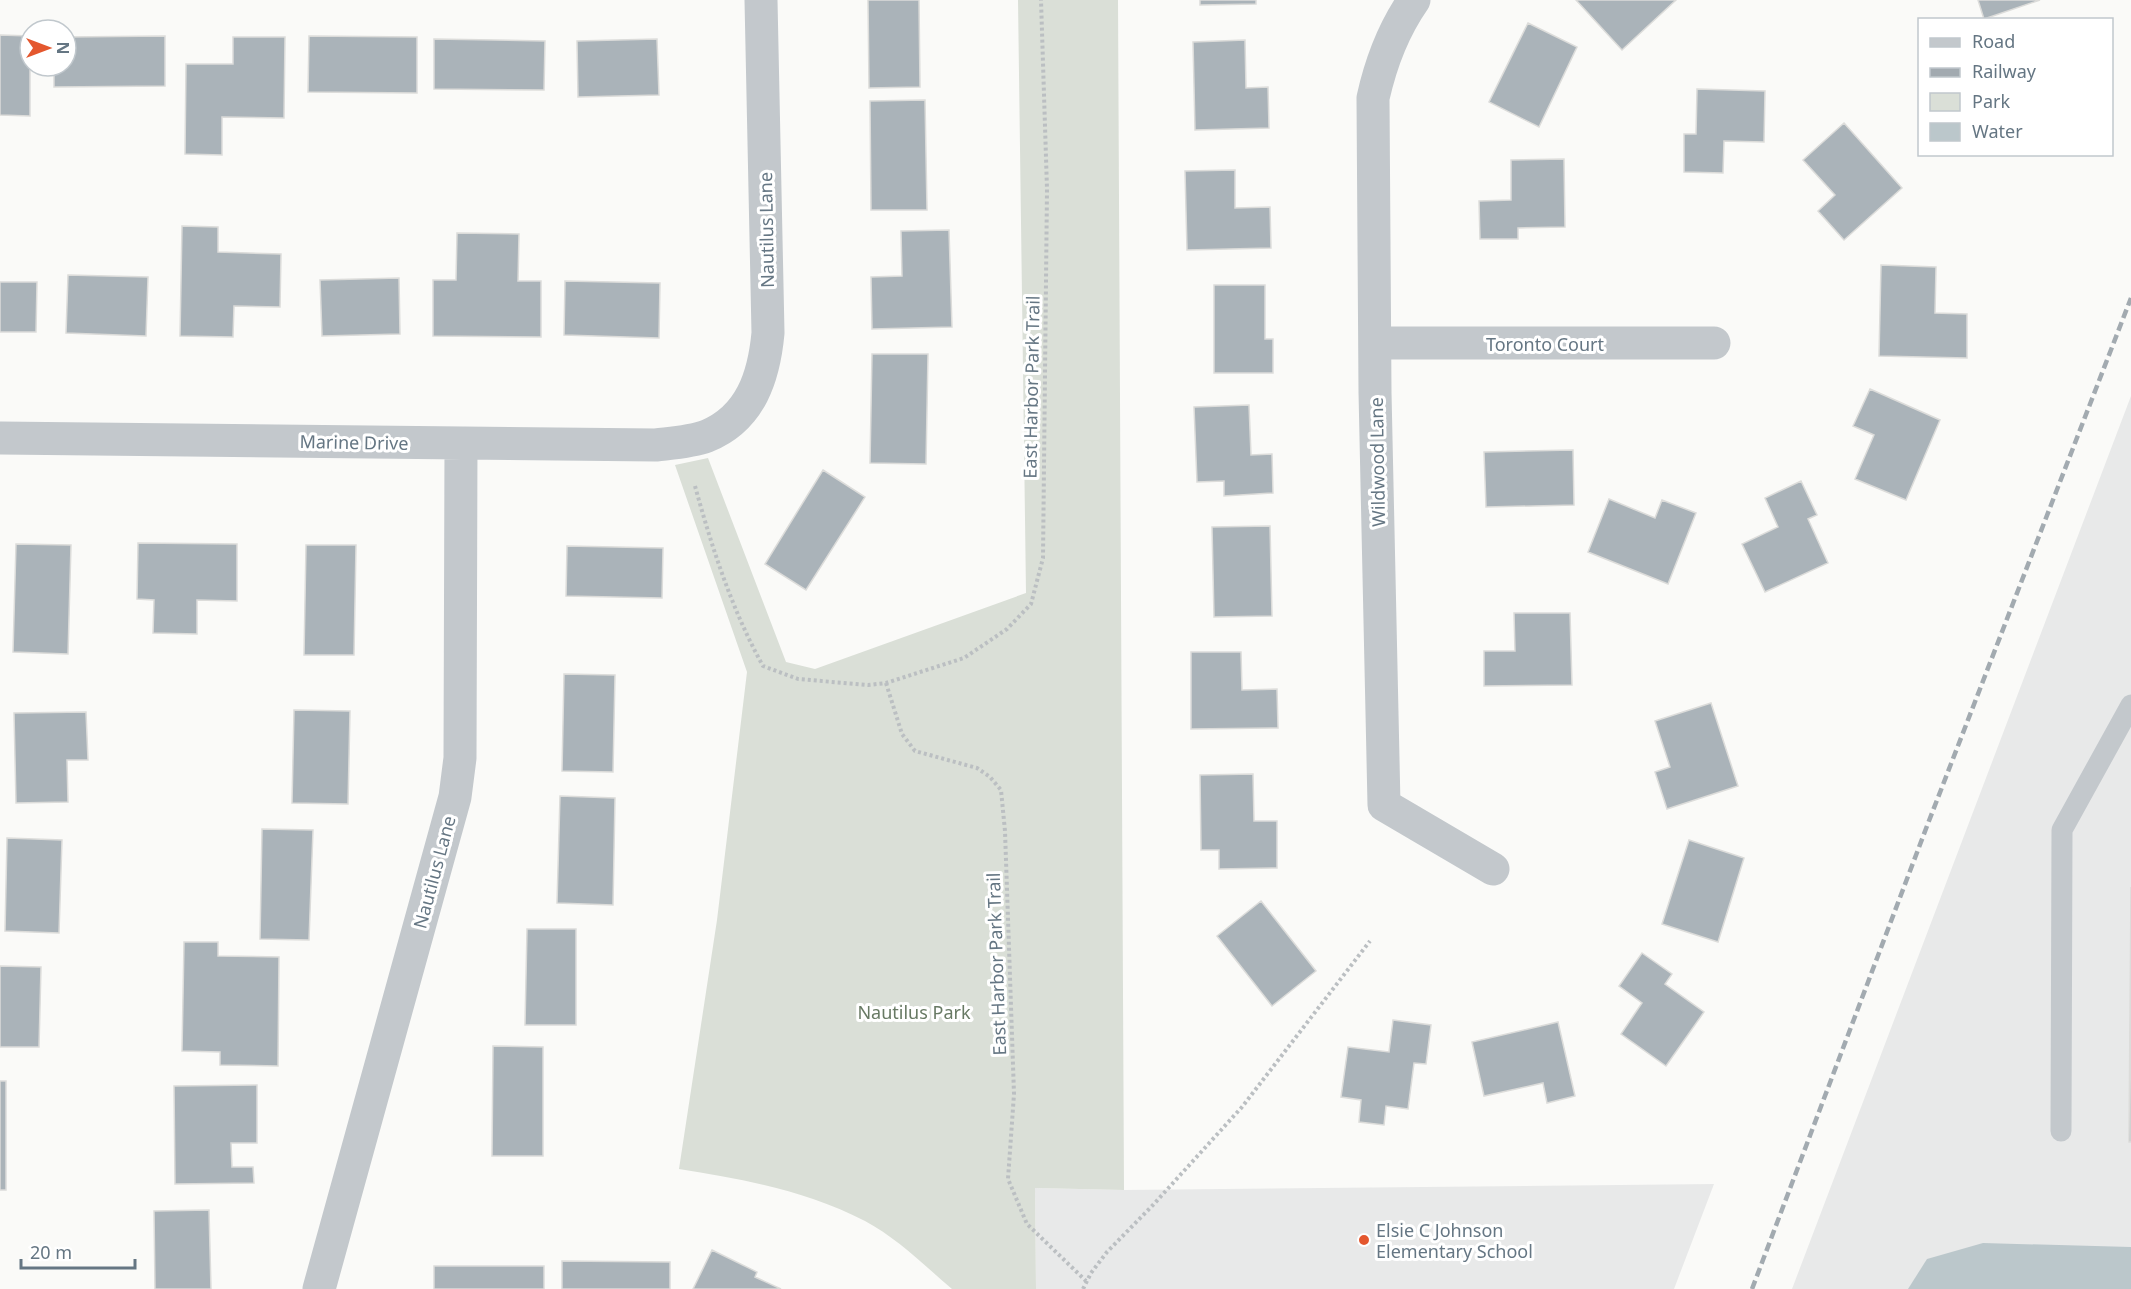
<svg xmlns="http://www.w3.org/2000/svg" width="2131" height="1289" font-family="'Noto Sans',sans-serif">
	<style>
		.built { fill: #e8e9e9 }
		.green { fill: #dadfd7 }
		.water { fill: #bbc7cb }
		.building { fill: #aab3b9; stroke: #dcdcda; stroke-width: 1.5 }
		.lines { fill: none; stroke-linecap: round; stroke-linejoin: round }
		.path { stroke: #bbbfc2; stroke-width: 4; stroke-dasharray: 3 3; stroke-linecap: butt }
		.lane { stroke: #c3c8cc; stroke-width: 21 }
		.street { stroke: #c3c8cc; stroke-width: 33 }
		.rail { stroke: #a2aab0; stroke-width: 4.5; stroke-dasharray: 9 4.5; stroke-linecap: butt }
		.poi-dot { fill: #e4572e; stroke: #fff; stroke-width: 2 }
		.labels { text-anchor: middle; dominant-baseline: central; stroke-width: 6; stroke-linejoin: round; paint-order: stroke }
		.street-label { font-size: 18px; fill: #657683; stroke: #fff }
		.park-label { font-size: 18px; fill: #687a64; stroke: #fff }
		.poi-label { font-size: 18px; fill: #657683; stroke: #fff; text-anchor: start }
	</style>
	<rect width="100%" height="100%" fill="#fafaf8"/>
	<!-- built -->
	<path class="built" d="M2131,396V1289H1792Z
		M1714,1184L1674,1289H1036L1035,1188L1124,1190Z"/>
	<!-- green -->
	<path class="green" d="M1018,0H1118L1124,1190L1035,1188L1036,1289H952C925,1266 897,1238 865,1221C807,1191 743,1179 679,1169L717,920L747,672L675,465L708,458L786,662L815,669L1026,593Z"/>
	<!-- water -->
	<path class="water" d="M1983,1243L2131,1247V1289H1908L1927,1259Z"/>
	<!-- building -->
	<path class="building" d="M868,0H919L920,87L869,88Z
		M1200,0H1256V4L1200,5Z
		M1576,0H1676L1622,50Z
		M1978,0H2040L1984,19Z
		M1528,23L1577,47L1539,127L1489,102Z
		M0,35L30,36V116L0,115Z
		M165,36V86L54,87V66H66V37Z
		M309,36L417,37V93L308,92Z
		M233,37H285L284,118L222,117V155L185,154L186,64H233Z
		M434,39L545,41L544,90L434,89Z
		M657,39L659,95L578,97L577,41Z
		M1245,40L1246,88L1268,87L1269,128L1195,130L1193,42Z
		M1697,89L1765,91L1764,142L1724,141L1723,173L1684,172V134H1696Z
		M925,100L927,210H871L870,101Z
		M1844,123L1902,188L1844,240L1818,211L1835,195L1803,160Z
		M1564,159L1565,227L1518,228V239H1480L1479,201L1511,200V160Z
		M1235,170V208L1270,207L1271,248L1187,250L1185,171Z
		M182,226L218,227V252L281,254L280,307L234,306L233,337L180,336Z
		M949,230L952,327L872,329L871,277L902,276L901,231Z
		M457,233L519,234L518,281H541V337L433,336V280H456Z
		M1881,265L1936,267L1935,313L1967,314V358L1879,356Z
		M68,275L148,277L146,336L66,333Z
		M399,278L400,334L322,336L320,280Z
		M565,281L660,283L659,338L564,335Z
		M0,282H37L36,332H0Z
		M1214,285H1265V339H1273V373H1214Z
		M872,354H928L926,464L870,463Z
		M1870,389L1940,420L1906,500L1855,479L1874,435L1853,426Z
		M1249,405L1251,455L1272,454L1273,493L1224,496V481L1197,482L1194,407Z
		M1573,450L1574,505L1486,507L1484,452Z
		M823,470L865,497L806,590L765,564Z
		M1801,481L1817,515L1808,519L1828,563L1765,592L1742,544L1778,527L1765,498Z
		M1609,499L1655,518L1662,500L1696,513L1668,584L1588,552Z
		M1270,526L1272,616L1214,617L1212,527Z
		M138,543L237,544V601L197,600V634L153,633L154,600L137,599Z
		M16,544L71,545L68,654L13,652Z
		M306,545H356L354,655H304Z
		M567,546L663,548L662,598L566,596Z
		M1514,613H1570L1572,685L1484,686V651H1515Z
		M1191,652H1241L1242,690L1277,689L1278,728L1191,729Z
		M564,674L615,675L613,772L562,771Z
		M1711,703L1738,786L1667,809L1655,772L1670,767L1655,721Z
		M294,710L350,711L348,804L292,803Z
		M86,712L88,760H67L68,802L16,803L14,713Z
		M1253,774L1254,821H1277V868L1219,869V850H1201L1200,775Z
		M560,796L615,798L613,905L557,903Z
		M262,829L313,830L309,940L260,939Z
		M7,838L62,840L59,933L5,931Z
		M1689,840L1744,858L1718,942L1662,924Z
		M2131,887V1142H2129Z
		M1261,901L1316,971L1272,1006L1217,936Z
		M527,929H576V1025H525Z
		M184,942H218V956L279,957L278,1066L220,1065V1052L182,1051Z
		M1642,953L1672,974L1665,984L1704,1012L1666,1066L1621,1034L1642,1003L1619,986Z
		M0,966L41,967L39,1047H0Z
		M1393,1020L1431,1025L1426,1064L1414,1063L1408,1109L1386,1106L1384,1125L1359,1122L1361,1100L1341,1097L1348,1047L1389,1052Z
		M1558,1022L1575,1096L1547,1103L1543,1083L1484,1096L1472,1042Z
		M493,1046L543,1047V1156H492Z
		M0,1081H6V1190H0Z
		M257,1085V1143H231L232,1167H253L254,1183L175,1184L174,1086Z
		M209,1210L211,1289H155L154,1211Z
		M712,1250L757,1272L755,1277L781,1289H693Z
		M562,1261L670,1262V1289H562Z
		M434,1266H544V1289H434Z"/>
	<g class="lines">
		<!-- path -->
		<path class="path" d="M695,486C712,548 732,610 763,666L798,679L868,685L886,683L964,658L1007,629L1031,604L1043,558L1047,189L1041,0
			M886,683L902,734L915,751L977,768L990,777L1001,790L1005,831L1014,1094L1008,1179L1027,1224L1086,1281
			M1083,1289L1091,1273L1107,1252L1153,1205L1242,1107L1370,941"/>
		<!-- lane -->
		<path class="lane" d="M2061,1131L2062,830L2131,705"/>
		<!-- street -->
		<path class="street" d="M1414,0C1393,30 1381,62 1373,98L1375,392L1384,805L1493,869
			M1375,343H1714
			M0,438L656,445C673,443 691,442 707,436C751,418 764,376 768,333L761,0
			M319,1289L455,797L460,758L461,443"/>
		<!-- rail -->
		<path class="rail" d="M1752,1289L1927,826L2131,298"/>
	</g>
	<!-- markers -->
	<circle class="poi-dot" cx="1364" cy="1240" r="6"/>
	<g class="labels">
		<!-- street labels -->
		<g class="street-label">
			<text transform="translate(766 230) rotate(-91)">Nautilus Lane</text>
			<text x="1545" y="344">Toronto Court</text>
			<text transform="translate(1031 387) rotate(-89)">East Harbor Park Trail</text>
			<text transform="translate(354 442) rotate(1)">Marine Drive</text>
			<text transform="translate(1377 462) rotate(-91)">Wildwood Lane</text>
			<text transform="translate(434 872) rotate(-75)">Nautilus Lane</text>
			<text transform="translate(996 964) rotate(-92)">East Harbor Park Trail</text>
		</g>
		<!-- park labels -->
		<g class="park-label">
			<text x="914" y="1012">Nautilus Park</text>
		</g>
		<!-- poi labels -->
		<g class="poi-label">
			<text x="1376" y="1230">Elsie C Johnson<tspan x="1376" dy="21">Elementary School</tspan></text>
		</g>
	</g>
	<!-- legend -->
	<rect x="1918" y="18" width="195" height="138" fill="#ffffff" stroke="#c1c8cd" stroke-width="1.5"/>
	<rect x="1930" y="38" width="30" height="9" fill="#c3c8cc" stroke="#c1c8cd" stroke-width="1.5"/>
	<text x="1972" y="48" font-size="18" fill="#657683">Road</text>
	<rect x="1930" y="68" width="30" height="9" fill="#a2aab0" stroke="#c1c8cd" stroke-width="1.5"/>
	<text x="1972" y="78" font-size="18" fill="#657683">Railway</text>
	<rect x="1930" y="93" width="30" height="18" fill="#dadfd7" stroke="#c1c8cd" stroke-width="1.5"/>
	<text x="1972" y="108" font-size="18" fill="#657683">Park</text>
	<rect x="1930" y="123" width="30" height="18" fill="#bbc7cb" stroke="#c1c8cd" stroke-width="1.5"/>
	<text x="1972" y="138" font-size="18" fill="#657683">Water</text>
	<!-- north arrow -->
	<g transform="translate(48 48) rotate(90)"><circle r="28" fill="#ffffff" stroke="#c1c8cd" stroke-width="1.5"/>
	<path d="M0-4.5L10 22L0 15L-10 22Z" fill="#e4572e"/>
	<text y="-9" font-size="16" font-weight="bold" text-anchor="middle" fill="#657683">N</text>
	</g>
	<!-- scale -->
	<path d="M21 1259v9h114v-9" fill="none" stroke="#657683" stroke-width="3"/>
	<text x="30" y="1259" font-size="18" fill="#657683" stroke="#ffffff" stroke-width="4.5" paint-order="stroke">20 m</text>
</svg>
